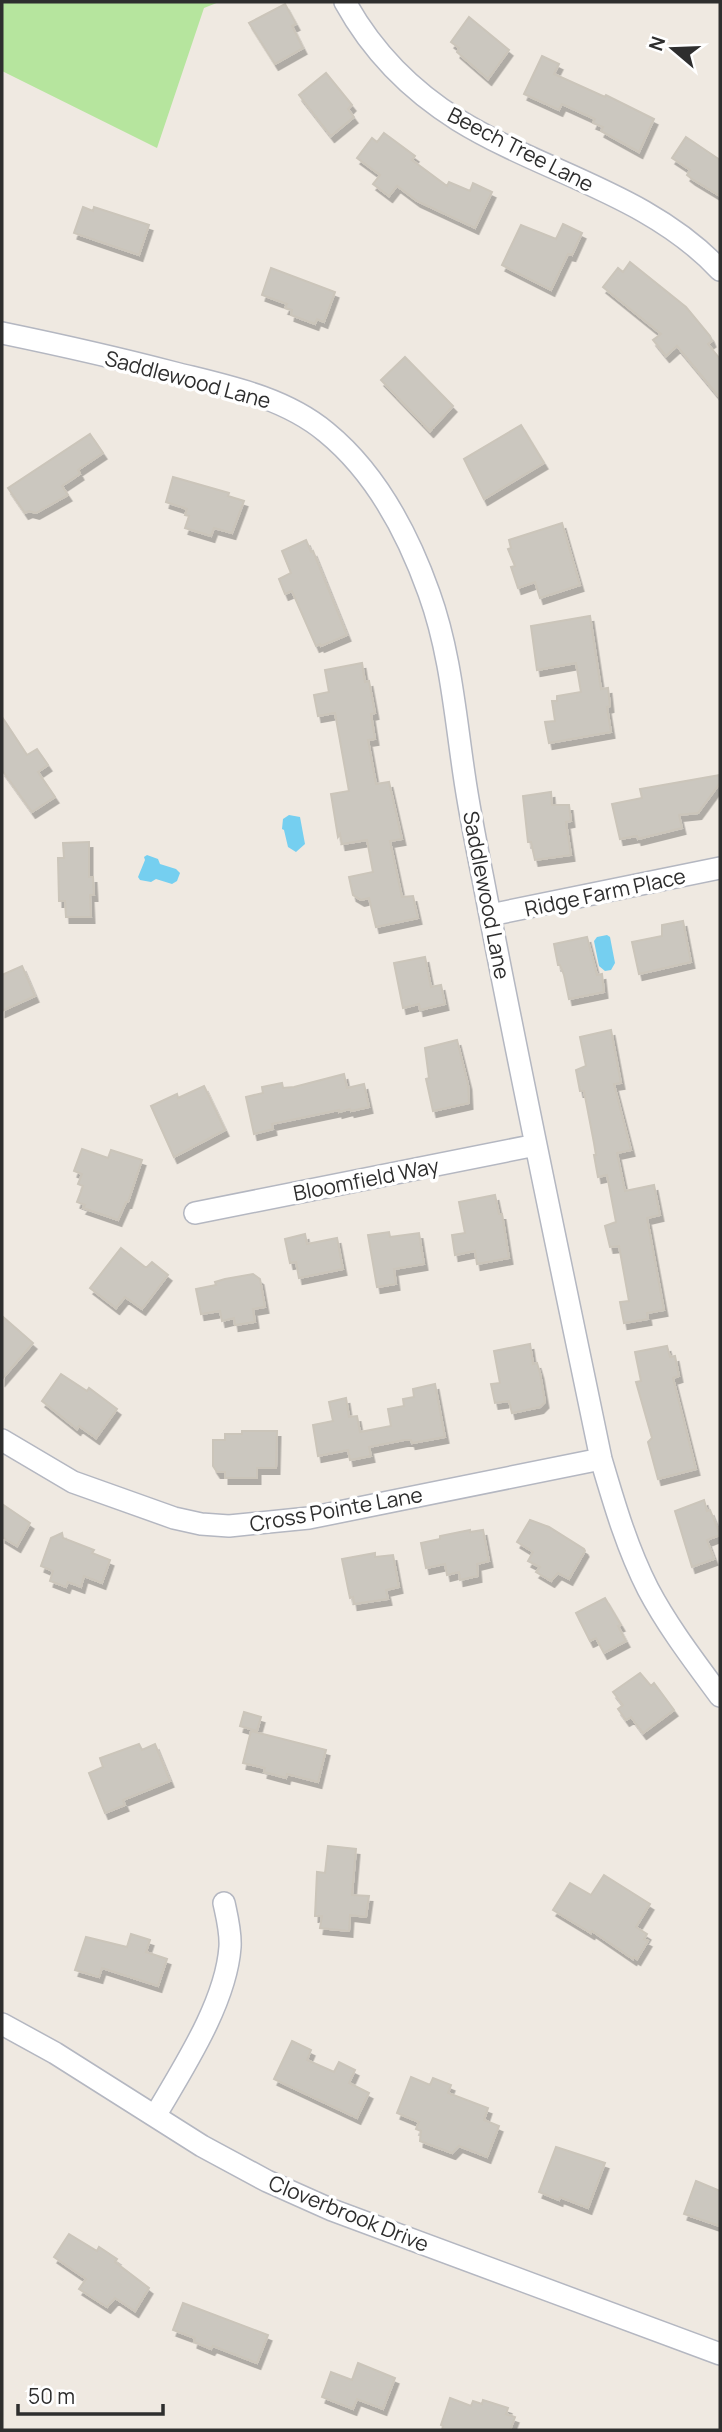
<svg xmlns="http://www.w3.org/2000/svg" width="722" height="2432" font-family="Manrope,sans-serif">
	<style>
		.green { fill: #b6e59e }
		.water { fill: #75cff0 }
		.building { fill: #cbc7bf; stroke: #cbc5ba; stroke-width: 2; filter: url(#shadow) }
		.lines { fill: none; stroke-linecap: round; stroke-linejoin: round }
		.minor-casing { stroke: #b4b7c1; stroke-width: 24 }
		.minor { stroke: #fff; stroke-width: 21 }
		.labels { text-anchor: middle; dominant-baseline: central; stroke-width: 7; stroke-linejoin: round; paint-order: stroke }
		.street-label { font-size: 21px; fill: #2e2e2e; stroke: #fff }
	</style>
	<defs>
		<filter id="shadow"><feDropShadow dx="3.5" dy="6" stdDeviation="0" flood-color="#0004"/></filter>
	</defs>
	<rect width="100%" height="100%" fill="#efe9e1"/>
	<!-- green -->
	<path class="green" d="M2,2H219L204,8L157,148L2,71Z"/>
	<!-- water -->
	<path class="water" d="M289,815L300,817L305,844L296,852L288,847L284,830L282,829L283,819Z
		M147,855L158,859L160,864L176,869L180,873L177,881L172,884L156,879L151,882L140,880L138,877L145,860L144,857Z
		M607,935L610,937L615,963L611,970L605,971L599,966L594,941L597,937Z"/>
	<!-- building -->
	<path class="building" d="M285,4L296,24L292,26L303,48L275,64L249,23Z
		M469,17L509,50L488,79L457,52L459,48L451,42Z
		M542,56L559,64L554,74L605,97L606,95L654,119L639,152L601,131L603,127L593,123L595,119L562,104L559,110L524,94Z
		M326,73L352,105L348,109L354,117L331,136L299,95Z
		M384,133L415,156L412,160L447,186L449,182L470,191L473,183L492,192L475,228L417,201L397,186L389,196L373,184L380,175L357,158L372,138L377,142Z
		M686,137L720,160V196L692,179L687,175L690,170L672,158Z
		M83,207L93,211L94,207L149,225L139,255L74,233Z
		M563,224L582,233L572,255L568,254L551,290L502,265L521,225L556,239Z
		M630,262L686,307L710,336L712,341L708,344L720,359V398L677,346L666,356L653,340L661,334L603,287L618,268L623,272Z
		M271,268L335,292L324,322L317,319L315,324L291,315L292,310L285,308L287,304L262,295Z
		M405,357L453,406L430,431L381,380Z
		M521,425L544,463L484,499L464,459Z
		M90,434L103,453L78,470L80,474L62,486L68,495L36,513L29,511L25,513L8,488Z
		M173,477L229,493L228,496L244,501L232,533L214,528L211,536L185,528L189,516L185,515L187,509L166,502Z
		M562,523L580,585L540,598L535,582L518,588L511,567L515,566L508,549L511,548L509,540Z
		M306,540L311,552L313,551L347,635L321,646L320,644L316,646L292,591L285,594L279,579L291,573L282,551Z
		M590,616L601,689L608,688L610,706L607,707L611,732L549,743L545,722L555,721L552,701H557V696L581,692L576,663L537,670L531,626Z
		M362,663L365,682L369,681L375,713L371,714L375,739L368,740L376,784L389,782L402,839L390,841L402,897L413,896L418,918L376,927L369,898L361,900L353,895L349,877L373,872L367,840L342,844L340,834L338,837L331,794L349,791L335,713L318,716L314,695L329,692L325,670Z
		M2,717L27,755L37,749L48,765L38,772L55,797L32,812L2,770Z
		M720,775V783L698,813L679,815L682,828L638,839L637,836L620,839L612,804L642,798L640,789Z
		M551,792L552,805H569L571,821L566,822L571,855L535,860L531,842H528L523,796Z
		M89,842V877H93L94,895H90L91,917H66L65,901H59L58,858H64L63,843Z
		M683,921L691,962L639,974L632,942L662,936V925Z
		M587,937L597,975L602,974L604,992L569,999L564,975L560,965H558L554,944Z
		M425,957L431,987L441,985L445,1004L420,1010L419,1004L403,1008L394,963Z
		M22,966L35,996L2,1011V975Z
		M611,1030L621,1083L614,1084L631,1150L617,1153L625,1191L654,1185L660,1215L647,1218L664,1310L647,1313L648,1319L624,1323L620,1302L629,1301L619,1246L610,1247L605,1226L616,1222L607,1175L598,1177L594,1155H596L594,1143L584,1091H580L576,1070L586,1066L580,1037Z
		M457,1040L468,1084L469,1103L433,1111L426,1079L429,1078L425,1048Z
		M344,1074L347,1088L364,1084L369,1107L351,1111L350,1109L339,1112V1110L272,1124L273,1129L254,1134L246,1097L263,1093L262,1087L282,1083L283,1088L294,1087Z
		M204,1086L225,1130L174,1157L151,1106L177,1094L178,1098Z
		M82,1149L108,1158L111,1150L142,1160L128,1202H126L118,1220L83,1208L85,1205L77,1202L83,1186L78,1184L82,1174L74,1171Z
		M495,1195L499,1214H502L509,1258L477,1264L475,1251L455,1255L452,1235L465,1233L459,1202Z
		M389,1232L390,1237L419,1233L424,1264L394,1269L396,1284L377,1287L368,1235Z
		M305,1234L307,1244L337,1238L343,1269L299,1278L296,1262L290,1263L285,1239Z
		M121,1248L145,1267H147L152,1262L168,1275L142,1309L125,1297L116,1308L90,1288Z
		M253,1274L260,1279L265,1307L253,1309L255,1322L235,1325L234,1318L222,1321L220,1311L201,1314L196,1289L216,1285L215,1282L225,1279Z
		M2,1316L33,1343L2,1379Z
		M530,1344L533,1364L537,1363L540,1373L545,1402L540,1407L512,1413L509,1401L495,1403L491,1384L500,1383L494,1351Z
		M667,1346L670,1357L675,1356L679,1376L673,1378L696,1469L658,1479L648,1442L652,1438L636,1382L641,1381L635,1352Z
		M61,1374L87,1391L89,1388L117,1409L96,1438L79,1426L77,1429L42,1401Z
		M435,1384L445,1437L412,1443L411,1440H404L369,1447L371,1456L350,1460L348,1450L318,1456L313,1425L333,1421L329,1402L346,1398L349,1417L357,1416L360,1432L391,1426L388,1409L404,1406L403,1399L414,1397L413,1389Z
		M242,1431H277L276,1468H257V1478H225V1472H217L213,1466V1440H225V1434H242Z
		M704,1500L707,1511L710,1510L720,1535L707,1540L714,1559L692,1567L675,1511Z
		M2,1504L30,1523L17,1546L2,1537Z
		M530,1520L549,1527L584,1549L585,1551L569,1579L558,1573L551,1581L536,1572L540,1567L528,1561L533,1552L517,1542Z
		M470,1530V1532L483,1530L489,1561L477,1564L478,1576L460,1580L459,1572L447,1575L445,1564L426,1568L421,1543L440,1539V1536Z
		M62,1533L63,1538L94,1550L92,1553L110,1560L102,1583L84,1576L81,1587L68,1582L66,1587L50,1581L53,1571L41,1566L51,1538Z
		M375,1553V1557L393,1555L399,1587L386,1590L388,1599L354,1604L353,1597L350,1598L342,1559Z
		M605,1598L621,1625L618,1626L626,1641L604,1653L596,1638L590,1641L576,1613Z
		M640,1673L651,1686L654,1683L674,1710L643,1733L631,1717L626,1720L618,1709L623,1705L613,1692Z
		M244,1712L261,1717L257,1731L240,1726Z
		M251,1731L326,1750L318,1782L287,1774L286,1778L264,1772L265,1768L243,1763Z
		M139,1744L142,1750L155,1744L170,1781L123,1800L125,1805L105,1813L89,1773L103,1767L100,1758Z
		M328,1846L356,1849L352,1895L369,1896L366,1917L350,1915L349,1931L320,1928L322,1916H315L317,1872L325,1873Z
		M604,1875L650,1904L636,1927L647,1934L644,1939L648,1941L637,1959L634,1957L633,1959L592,1931L591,1933L553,1910L570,1883L591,1895Z
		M131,1934L150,1940L146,1952L167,1959L158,1986L102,1968L99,1977L75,1970L86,1937L127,1947Z
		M292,2041L311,2050L307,2060L334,2072L339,2062L355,2070L349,2083L369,2093L357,2118L274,2079Z
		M411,2077L430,2085L433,2078L451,2085L448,2093L488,2108L484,2120L499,2126L487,2157L459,2146L452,2153L420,2141L421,2131L416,2129L419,2122L397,2113Z
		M556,2147L605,2163L588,2208L560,2197L559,2200L539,2192Z
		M696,2181L720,2191V2226L684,2214Z
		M69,2234L97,2251L99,2247L117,2259L115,2262L149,2288L135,2311L115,2298L107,2307L79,2289L86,2279L54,2257Z
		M183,2303L268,2335L257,2363L213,2346L211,2349L194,2342L195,2338L173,2330Z
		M358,2363L395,2378L383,2409L357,2399L353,2409L322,2397L331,2372L352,2380Z
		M450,2398L471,2406L473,2401L482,2404L483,2400L508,2408L506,2414L515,2417L510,2430H442L443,2426L441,2425Z"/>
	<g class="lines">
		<defs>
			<path id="minor" d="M345,2C372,51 410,90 458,120C544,173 649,194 720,270
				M2,333C60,345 118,358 175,373C227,386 284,397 326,432C375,472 408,534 429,593C450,651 455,713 464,774C469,809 476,844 483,879C520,1073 561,1266 601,1459C614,1503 627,1548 648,1589C668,1627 695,1662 720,1696
				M490,915L720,868
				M195,1213L536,1145
				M2,1440L73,1482L174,1518L201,1524L229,1526L309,1518L601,1459
				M2,2024L55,2053L202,2146L267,2181L332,2210L720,2354
				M155,2116C183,2068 226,2003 230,1947C231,1932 227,1917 224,1903"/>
		</defs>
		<!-- minor casing -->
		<use href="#minor" class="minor-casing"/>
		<!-- minor -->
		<use href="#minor" class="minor"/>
	</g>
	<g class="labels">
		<!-- street labels -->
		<g class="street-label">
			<text transform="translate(521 149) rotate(27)">Beech Tree Lane</text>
			<text transform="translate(188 379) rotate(15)">Saddlewood Lane</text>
			<text transform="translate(605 892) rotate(-12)">Ridge Farm Place</text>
			<text transform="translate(487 895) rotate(79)">Saddlewood Lane</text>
			<text transform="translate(366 1179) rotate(-11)">Bloomfield Way</text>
			<text transform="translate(336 1509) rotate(-10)">Cross Pointe Lane</text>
			<text transform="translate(349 2213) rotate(22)">Cloverbrook Drive</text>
		</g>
	</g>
	<!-- border -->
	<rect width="722" height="2432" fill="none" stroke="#2e2e2e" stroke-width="7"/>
	<!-- north arrow -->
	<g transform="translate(673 49) rotate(289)" stroke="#ffffff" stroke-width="5" paint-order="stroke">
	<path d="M0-5L12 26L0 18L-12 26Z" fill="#2e2e2e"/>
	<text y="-10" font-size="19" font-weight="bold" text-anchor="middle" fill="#2e2e2e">N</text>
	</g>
	<!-- scale -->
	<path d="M18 2404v10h145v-10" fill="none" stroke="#2e2e2e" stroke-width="3.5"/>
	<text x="28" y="2404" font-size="21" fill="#2e2e2e" stroke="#ffffff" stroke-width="5" paint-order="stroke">50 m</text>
</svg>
